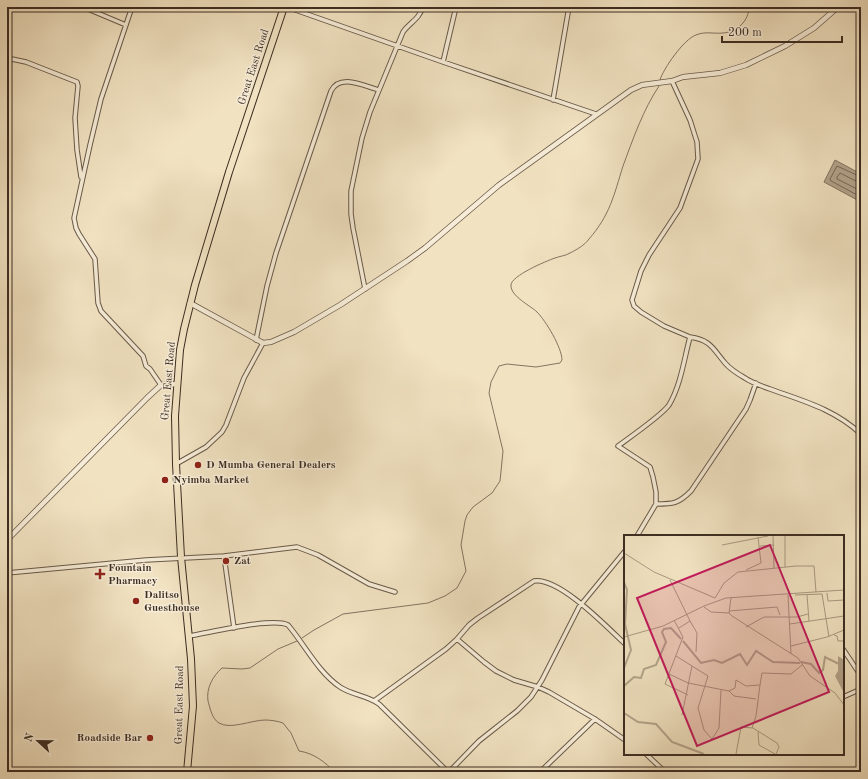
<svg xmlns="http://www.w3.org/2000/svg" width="868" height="779" font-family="'Old Standard TT',serif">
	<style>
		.water { fill: #b3a48b; stroke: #837461 }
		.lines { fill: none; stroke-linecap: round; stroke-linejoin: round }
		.shore { stroke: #786856; stroke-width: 1 }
		.stream { stroke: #837461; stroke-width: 1 }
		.minor-casing { stroke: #695a4a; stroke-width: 5.5 }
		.tertiary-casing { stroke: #695a4a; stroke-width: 6 }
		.trunk-casing { stroke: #3c2d22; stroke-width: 8 }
		.minor { stroke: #f6ecd7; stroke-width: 3.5 }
		.tertiary { stroke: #f6ecd7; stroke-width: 4.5 }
		.trunk { stroke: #f1e2c1; stroke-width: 6 }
		.poi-dot { fill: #8f2418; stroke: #f6ecd7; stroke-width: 1.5 }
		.labels { text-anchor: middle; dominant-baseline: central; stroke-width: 3; stroke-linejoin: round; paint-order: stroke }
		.street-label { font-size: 11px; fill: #3c2d22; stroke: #f6ecd7 }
		.poi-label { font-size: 11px; font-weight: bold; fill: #3c2d22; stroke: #f6ecd7; text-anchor: start }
		.inset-river { fill: none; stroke: #b3a48b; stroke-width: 2 }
		.inset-road { fill: none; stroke: #a99a81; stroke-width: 1 }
		.view { fill: #c2185b; fill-opacity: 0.15; stroke: #c2185b; stroke-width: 2 }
		.inset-edge { fill: none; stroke: #3c2d22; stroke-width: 2 }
	</style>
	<rect width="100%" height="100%" fill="#f1e2c1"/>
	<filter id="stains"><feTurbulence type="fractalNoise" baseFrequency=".005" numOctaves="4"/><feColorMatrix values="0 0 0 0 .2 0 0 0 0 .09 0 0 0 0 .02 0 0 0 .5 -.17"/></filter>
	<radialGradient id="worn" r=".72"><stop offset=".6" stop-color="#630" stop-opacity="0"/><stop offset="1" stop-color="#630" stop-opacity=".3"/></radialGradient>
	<!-- water -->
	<path class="water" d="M835,160L861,174V202L824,182Z"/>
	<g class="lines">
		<!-- shore -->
		<path class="shore" d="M861,177L837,166L830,179L831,181L861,197
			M861,182L856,181L840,173L837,177V179L861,191"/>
		<!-- stream -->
		<path class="stream" d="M660,80C663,69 684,39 696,35C705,31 714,34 723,33C737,32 749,21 749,7
			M302,638L314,630L343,614L428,603L445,596L457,588L466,571L461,545L465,521L467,515L473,507L492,493L500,481L503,451L489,393L491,382L499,366L507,364L536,367L560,363L562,360C562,348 546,321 537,312C531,306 510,296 511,285C511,276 546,261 555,258C560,256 565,256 570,253C576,250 585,245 589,239C610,215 614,195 623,166C633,139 643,110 659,86
			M297,641L278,649L250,668L242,669L222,668C213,676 206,688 208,701C210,708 212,719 219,723C230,730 252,720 265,720C270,720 278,721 283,723L291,733L299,751C313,753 326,762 334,772"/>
		<defs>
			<path id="minor" d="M83,7L126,25
				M132,7L101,99L90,145L74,218L76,228L79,234L95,259L98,303L101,311L143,356L146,366L150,369L161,385
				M287,7L443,62L596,114
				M7,58L26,62L77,82L78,86L75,118L77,150L81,177
				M443,62L456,7
				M553,100L569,7
				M365,289L353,228L351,214V191L362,138L370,112L403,32C409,23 421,18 422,7
				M690,337C711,340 713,349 725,363C730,369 738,374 745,378C752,383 762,386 770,389C803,401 834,409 861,434
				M256,340L267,286L276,253L331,91C340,73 364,86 379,90
				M176,464L206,447L222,432L226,425L244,378L263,343
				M656,504C673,504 678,504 691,491L746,409L750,400L756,383
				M637,536L656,504V492L653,477L650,467L618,446C629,438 662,415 669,405C681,385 684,359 690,337L664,326L641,312L634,306L632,300L641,271L649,255L680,208L698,159L697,142L690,120L672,81
				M224,556L297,547L318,555L369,584L395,592
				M7,573L146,560L224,556L234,628
				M189,636C209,633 272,617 288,625C305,645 318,672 340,687C352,695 366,695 379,704L448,772
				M457,639L484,662L496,671L514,680L538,687L549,692L595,719L625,740
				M843,649L861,676
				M843,697L861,689
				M374,701L446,649L457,639L469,625L478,618L534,581C559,577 607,627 625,644
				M646,754L665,772
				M449,772L479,741L517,711L531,697L542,680L579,607L625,551
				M540,772L595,719"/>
			<path id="tertiary" d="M190,303L263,343L271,342L294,332L340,305L407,261L425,248L499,185L631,90L642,85L672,81L683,77L720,73L746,65L785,46L814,28L838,7
				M7,540L147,398L161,385L177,384"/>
			<path id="trunk" d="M187,772L193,706L191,659L181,557L176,464L175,416L180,350L184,329L195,285L229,172L284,7"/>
		</defs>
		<!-- minor casing -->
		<use href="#minor" class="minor-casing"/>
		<!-- tertiary casing -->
		<use href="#tertiary" class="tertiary-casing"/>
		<!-- trunk casing -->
		<use href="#trunk" class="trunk-casing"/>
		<!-- minor -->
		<use href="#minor" class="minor"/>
		<!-- tertiary -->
		<use href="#tertiary" class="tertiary"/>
		<!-- trunk -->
		<use href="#trunk" class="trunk"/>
	</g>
	<!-- markers -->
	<g class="poi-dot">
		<circle cx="198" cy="465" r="4"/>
		<circle cx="165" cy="480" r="4"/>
		<circle cx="226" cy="561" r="4"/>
		<path d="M98 568h4v4h4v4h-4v4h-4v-4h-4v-4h4z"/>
		<circle cx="136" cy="601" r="4"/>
		<circle cx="150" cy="738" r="4"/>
	</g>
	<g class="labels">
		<!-- street labels -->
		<g class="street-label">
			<text transform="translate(254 67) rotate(-72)">Great East Road</text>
			<text transform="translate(169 381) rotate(-85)">Great East Road</text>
			<text transform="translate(180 705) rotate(-89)">Great East Road</text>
		</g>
		<!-- poi labels -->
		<g class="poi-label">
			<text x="206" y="465">D Mumba General Dealers</text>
			<text x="173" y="480">Nyimba Market</text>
			<text x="234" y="561">Zat</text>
			<text x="108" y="568">Fountain<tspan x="108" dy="13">Pharmacy</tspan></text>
			<text x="144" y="595">Dalitso<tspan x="144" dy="13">Guesthouse</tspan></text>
			<text x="142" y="738" text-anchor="end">Roadside Bar</text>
		</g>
	</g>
	<!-- overview -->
	<g transform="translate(624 535)">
		<rect width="220" height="220" fill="#f1e2c1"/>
		<path d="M214,121L220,125V158L211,141L214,136Z" fill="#b3a48b"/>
		<path class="inset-river" d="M0,47L3,55L1,89L7,115L0,133M59,106L77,128L90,125L98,128L116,119L123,130L132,116L149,127L176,128M177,127L187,129L195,138L199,135L201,122L215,129M0,151L10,142L17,143L20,134L32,130L42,107L38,97L40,94L47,93L57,104M0,178L14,187L32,189L48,207L80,219"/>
		<path class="inset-road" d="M149,1L150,33M161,1V32M98,10L144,1M136,11L150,10M0,18L30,37L91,63M122,35L137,28L134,2M46,45L66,86L55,93M203,58L204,66L220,65M164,60L167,119M171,60L198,59L205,102M183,60L185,86M91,63L100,48L114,37L172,31H190L192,57M107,63L105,78L108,81L174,123L186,141L211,158L220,170M80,72L87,77L105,78M105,76L153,72L156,80M50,85L59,102L41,149L64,160M66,86L73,98L72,117M166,89L220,81M122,92L140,82H173L184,79M210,100L213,101L214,106H220M0,102L39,91L80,71L102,63L220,55M167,111L203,102L220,95M52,121L84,141L74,173L80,195L88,204L95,193L97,155M45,139L64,148L105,156L111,153L112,145L122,151L136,150L138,138L167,139L178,130M105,156L110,161L132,164M58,180L68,131M128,193L132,181L136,150M134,197L135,210L151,219M112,219L117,192L129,193L153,208L155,212L152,219"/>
		<path class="view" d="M146,10L205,157L73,211L13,63Z"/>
		<rect width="220" height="220" class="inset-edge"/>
	</g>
	<!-- margin -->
	<rect width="868" height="779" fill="none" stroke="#f1e2c1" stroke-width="24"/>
	<rect x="8" y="8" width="852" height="763" fill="none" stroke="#3c2d22" stroke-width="2"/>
	<rect x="12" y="12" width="844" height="755" fill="none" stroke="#3c2d22"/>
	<!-- north arrow -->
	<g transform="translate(38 741) rotate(292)" stroke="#f6ecd7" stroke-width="3" paint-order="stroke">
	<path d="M0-3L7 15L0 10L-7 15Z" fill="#3c2d22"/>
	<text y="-6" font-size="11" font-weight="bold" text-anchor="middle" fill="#3c2d22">N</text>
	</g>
	<!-- scale -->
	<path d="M722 36v6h120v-6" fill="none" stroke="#3c2d22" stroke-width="2"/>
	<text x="728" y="36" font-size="12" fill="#3c2d22" stroke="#f6ecd7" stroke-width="3" paint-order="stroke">200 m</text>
	<rect width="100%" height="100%" filter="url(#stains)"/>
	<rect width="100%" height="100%" fill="url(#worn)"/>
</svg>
